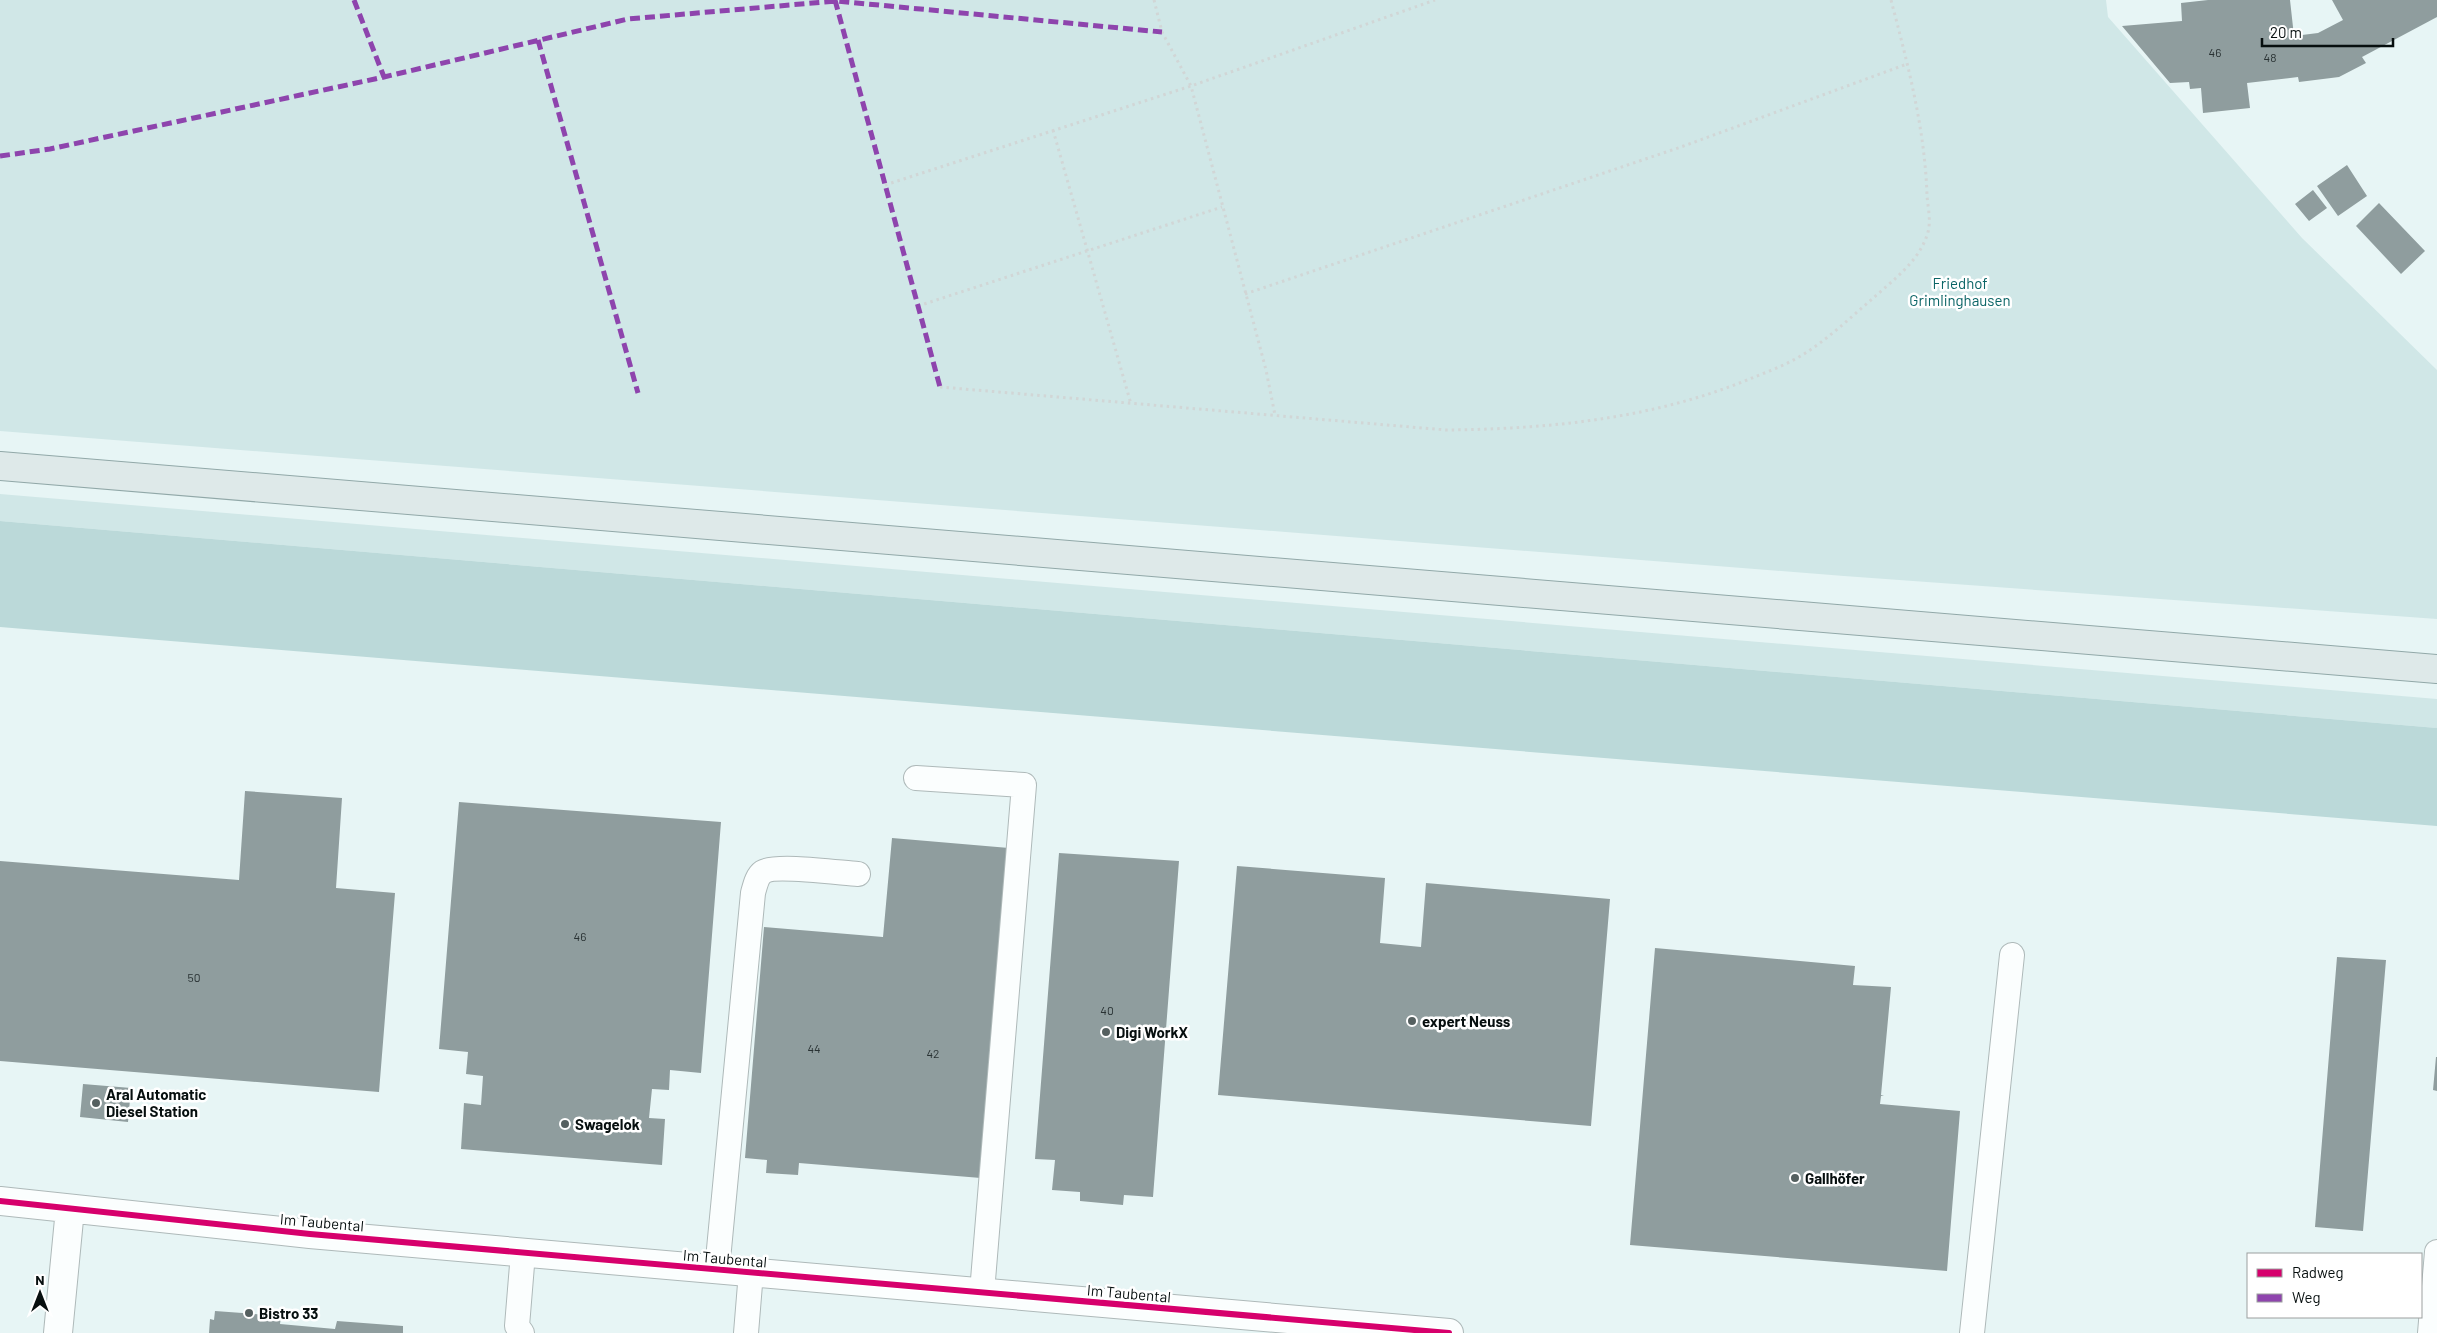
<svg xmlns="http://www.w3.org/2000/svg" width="2437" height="1333" font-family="Barlow,sans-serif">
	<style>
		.green { fill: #d0e7e7 }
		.forest { fill: #bbd9d9 }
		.building { fill: #8f9d9e }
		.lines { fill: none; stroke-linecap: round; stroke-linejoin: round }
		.service-casing { stroke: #aeb9b9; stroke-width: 26 }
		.minor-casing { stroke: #aeb9b9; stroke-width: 30 }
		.primary-casing { stroke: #91a8a8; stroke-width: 30 }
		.path { stroke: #d1d6d6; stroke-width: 3; stroke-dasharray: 2.5 4; stroke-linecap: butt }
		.service { stroke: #fbfefe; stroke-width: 24 }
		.minor { stroke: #fbfefe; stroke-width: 28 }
		.primary { stroke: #dee9e9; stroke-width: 28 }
		.quiet { stroke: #8e44ad; stroke-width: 5; stroke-dasharray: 10 5; stroke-linecap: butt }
		.cycleway-casing { stroke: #fff; stroke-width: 9 }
		.cycleway { stroke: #d6006c; stroke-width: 6 }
		.poi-dot { fill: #556060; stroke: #fff; stroke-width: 2 }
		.labels { text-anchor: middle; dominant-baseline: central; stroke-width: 5; stroke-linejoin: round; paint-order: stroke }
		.number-label { font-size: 12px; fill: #293233 }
		.park-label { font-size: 15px; fill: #0b6566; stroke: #fff }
		.poi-label { font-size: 15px; font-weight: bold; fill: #070f0f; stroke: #fff; text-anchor: start }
		.street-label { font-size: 15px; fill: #070f0f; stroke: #fff }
	</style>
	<rect width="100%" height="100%" fill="#e7f5f5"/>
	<!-- green -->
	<path class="green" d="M0,0H2106L2108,17L2302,238L2437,370V619L1844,576L0,431Z
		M0,494L2437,699V728L0,521Z"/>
	<!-- forest -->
	<path class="forest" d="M0,521L2437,728V826L0,627Z"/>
	<!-- building -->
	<path class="building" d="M2208,0H2290L2294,36L2318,33L2343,20L2332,0H2437V17L2362,57L2366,63L2339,77L2299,82L2298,77L2247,83L2250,108L2203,113L2201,88L2190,89L2189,82L2170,83L2122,26L2182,21L2181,3Z
		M2347,165L2367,196L2338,216L2317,186Z
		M2313,190L2327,208L2309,221L2295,204Z
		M2379,203L2425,251L2401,274L2356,226Z
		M245,791L342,798L336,888L395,893L379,1092L0,1061V861L239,880Z
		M459,802L721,822L701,1073L670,1070L669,1090L652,1089L649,1118L665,1119L662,1165L461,1149L464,1103L481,1105L483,1076L466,1074L468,1052L439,1049Z
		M892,838L1009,848L981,1178L799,1163L798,1175L766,1173L767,1160L745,1158L764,927L883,937Z
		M1059,853L1179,861L1153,1197L1124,1195L1123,1205L1080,1201V1192L1052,1190L1055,1160L1035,1159Z
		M1237,866L1385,878L1380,943L1421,947L1426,883L1610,899L1591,1126L1218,1095Z
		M1655,948L1855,966L1853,985L1891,987L1881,1095L1884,1096H1881L1880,1104L1960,1111L1947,1271L1630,1245Z
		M2337,957L2386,960L2363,1231L2315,1227Z
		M2436,1057H2437V1091L2433,1090Z
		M83,1084L131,1088L128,1122L80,1117Z
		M215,1311L281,1316L280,1324L335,1329L337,1321L403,1326V1333H209L210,1319L214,1320Z"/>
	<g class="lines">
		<defs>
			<path id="service" d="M916,778L1024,785L982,1292
				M717,1270L753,893C755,886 757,876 763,872C775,864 841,873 858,874
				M522,1333L517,1326L523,1253
				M746,1333L751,1272
				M1972,1333L2012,955
				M2430,1333L2437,1252"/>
			<path id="minor" d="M0,1201L310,1234L1449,1333
				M58,1333L70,1209"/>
			<path id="primary" d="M0,466L2437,669"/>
		</defs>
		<!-- service casing -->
		<use href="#service" class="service-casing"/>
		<!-- minor casing -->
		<use href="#minor" class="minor-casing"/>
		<!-- primary casing -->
		<use href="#primary" class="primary-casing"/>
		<!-- path -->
		<path class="path" d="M1154,0L1162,32L1191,86L1435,0
			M1053,130L1131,404
			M885,185L1191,86L1266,370L1275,415
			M1245,294L1681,147L1907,64
			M918,306L1222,207
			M940,387L1446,430C1548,429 1651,419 1747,380C1767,372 1789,364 1807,352C1830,337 1850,318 1871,300C1893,280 1920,261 1928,232C1931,221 1928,207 1927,196C1925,129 1908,65 1891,0"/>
		<!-- service -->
		<use href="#service" class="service"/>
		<!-- minor -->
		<use href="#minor" class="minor"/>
		<!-- primary -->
		<use href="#primary" class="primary"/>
		<!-- quiet -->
		<path class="quiet" d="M354,0L384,77
			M835,0L940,387
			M538,40L638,393
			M0,156L50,149L384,77L628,19L836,1L1162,32"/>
		<defs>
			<path id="cycleway" d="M0,1201L310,1234L1449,1333"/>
		</defs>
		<!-- cycleway casing -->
		<use href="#cycleway" class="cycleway-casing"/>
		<!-- cycleway -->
		<use href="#cycleway" class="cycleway"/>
	</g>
	<!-- markers -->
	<g class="poi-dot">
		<circle cx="1412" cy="1021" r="5"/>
		<circle cx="1106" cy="1032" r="5"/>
		<circle cx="96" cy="1103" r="5"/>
		<circle cx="565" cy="1124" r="5"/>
		<circle cx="1795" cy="1178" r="5"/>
		<circle cx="249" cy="1313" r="5"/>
	</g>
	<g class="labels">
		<!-- number labels -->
		<g class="number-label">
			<text x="2215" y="52">46</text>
			<text x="2270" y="57">48</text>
			<text x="580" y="936">46</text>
			<text x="194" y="977">50</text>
			<text x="1107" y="1010">40</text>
			<text x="814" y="1048">44</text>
			<text x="933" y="1053">42</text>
		</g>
		<!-- park labels -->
		<g class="park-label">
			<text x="1960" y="283">Friedhof<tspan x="1960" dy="17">Grimlinghausen</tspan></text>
		</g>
		<!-- poi labels -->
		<g class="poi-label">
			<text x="1422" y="1021">expert Neuss</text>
			<text x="1116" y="1032">Digi WorkX</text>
			<text x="106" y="1094">Aral Automatic<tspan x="106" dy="17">Diesel Station</tspan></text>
			<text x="575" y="1124">Swagelok</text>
			<text x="1805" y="1178">Gallhöfer</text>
			<text x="259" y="1313">Bistro 33</text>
		</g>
		<!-- street labels -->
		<g class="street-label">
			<text transform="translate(322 1222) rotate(5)">Im Taubental</text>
			<text transform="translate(725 1258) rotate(5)">Im Taubental</text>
			<text transform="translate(1129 1293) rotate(5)">Im Taubental</text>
		</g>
	</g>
	<!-- legend -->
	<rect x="2247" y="1253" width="175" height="65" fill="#ffffff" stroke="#9c9f9f"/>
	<rect x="2257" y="1269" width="25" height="8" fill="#d6006c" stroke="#9c9f9f"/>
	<text x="2292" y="1278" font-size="15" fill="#070f0f">Radweg</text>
	<rect x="2257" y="1294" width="25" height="8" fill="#8e44ad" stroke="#9c9f9f"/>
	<text x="2292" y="1303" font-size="15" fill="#070f0f">Weg</text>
	<!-- north arrow -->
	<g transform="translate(40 1293)" stroke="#ffffff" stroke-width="4" paint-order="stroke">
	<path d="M0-4L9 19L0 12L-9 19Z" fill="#070f0f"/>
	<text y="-8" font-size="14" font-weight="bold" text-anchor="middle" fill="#070f0f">N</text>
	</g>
	<!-- scale -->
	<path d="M2262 38v8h131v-8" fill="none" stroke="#070f0f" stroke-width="2.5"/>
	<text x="2270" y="38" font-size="15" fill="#070f0f" stroke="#ffffff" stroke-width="4" paint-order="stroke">20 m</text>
</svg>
